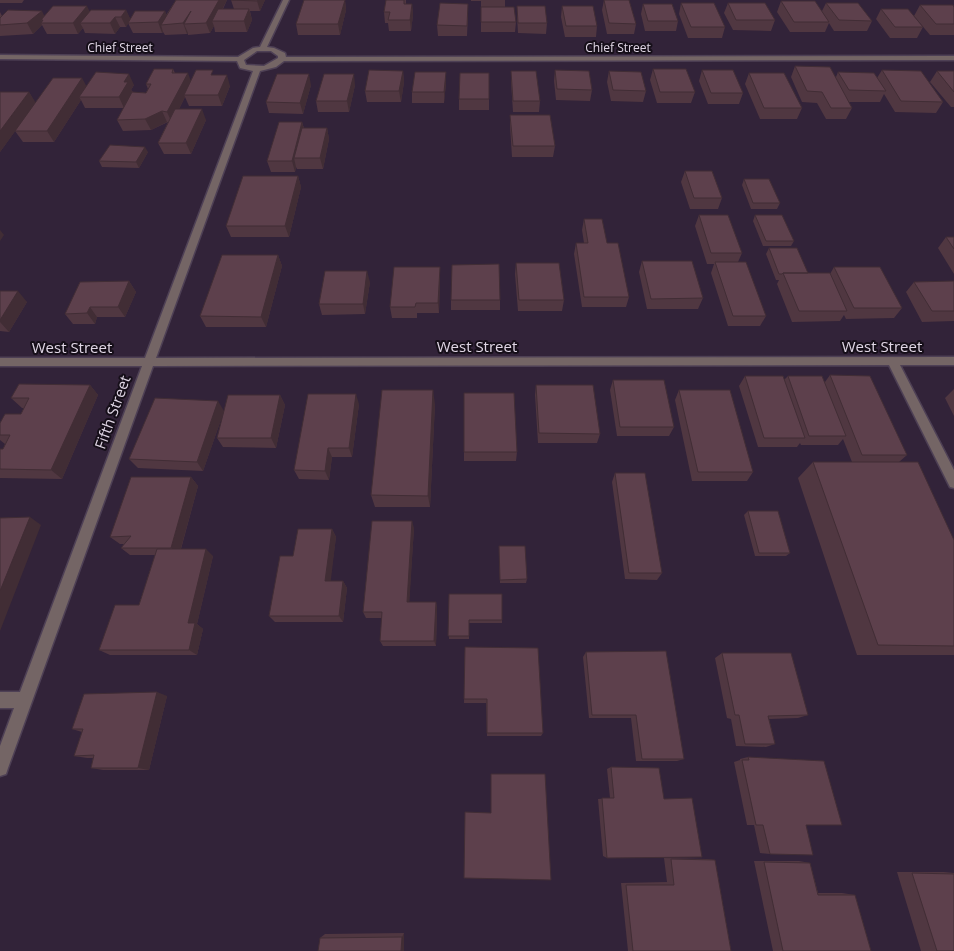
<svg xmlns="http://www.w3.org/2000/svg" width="954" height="951" font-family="'Open Sans',sans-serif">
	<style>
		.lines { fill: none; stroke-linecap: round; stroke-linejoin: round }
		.minor-casing { stroke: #4e4055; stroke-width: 3 }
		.minor { fill: #746565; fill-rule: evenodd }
		.wall { fill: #503741 }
		.shaded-wall { fill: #412d35 }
		.building { fill: #5d404c; stroke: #412d35 }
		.labels { text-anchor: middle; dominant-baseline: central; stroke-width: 4; stroke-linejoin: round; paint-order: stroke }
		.far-street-label { font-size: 12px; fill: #e0d6e5; stroke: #160f19 }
		.street-label { font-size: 15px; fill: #e0d6e5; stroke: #160f19 }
	</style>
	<rect width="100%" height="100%" fill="#322339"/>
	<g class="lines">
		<defs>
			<path id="minor" d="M283,0H289L267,47L274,48L285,53L286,57L954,56V60L284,61L276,67L260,71L156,358L954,357V365H900L954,470V488L950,487L889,365L153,366L8,768L6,774L0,776V746L14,708H0V692H20L142,366H0V358H145L253,71L240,68L237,61L0,59V55L238,57L253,48L260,47ZM257,51H271L278,56V58L264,66L246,65L244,60Z"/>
		</defs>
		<!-- minor casing -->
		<use href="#minor" class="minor-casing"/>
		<!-- minor -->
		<use href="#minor" class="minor"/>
	</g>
	<!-- wall -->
	<path class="wall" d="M0,0H24L22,3H0Z
		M176,0H227L223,9H234L231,0H265L260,11H250L252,20L247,32H215L214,26L210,33L188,35V33L187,34L165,35L163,32L162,33H133L128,23L126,27H120L115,34L85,33L83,28L78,34H47L42,25L33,34L0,36V12L2,16H45L89,11L126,10L130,19L165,11L166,15Z
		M345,0L346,10L340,35H298L296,24Z
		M386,0H406V4H412L413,15L411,31H389L388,23H385L384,12Z
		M471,0H505V7H481V1H471Z
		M604,0L636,24L634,34H607L602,10Z
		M781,1L822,11L826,3L872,21L867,31H834L829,23L825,32H790L777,12Z
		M681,3L725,27L722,38H688L679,14Z
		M728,3L775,20L771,31L733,30L724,13Z
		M643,4L678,21L676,31H645L641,14Z
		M920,5L954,7V35H930L914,16Z
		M517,6L547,23L546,34L518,33L517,17Z
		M562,6L597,26L596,37H565L561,17Z
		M481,7L516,22L515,32H481Z
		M881,9L923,27L917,38H890L876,19Z
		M468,14L467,36H438L437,25Z
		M795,66L836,77L838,72L877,78L882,70L943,102L936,113L895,112L884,94L880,102H848L852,108L846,119H826L817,103L802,102L791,77Z
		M173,69L175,73L191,81L215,75L230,86L222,106H189L185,97L179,109L206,120L191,154H164L158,143L168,122L151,130L123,131L117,120L124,108H85L81,100L54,142H23L15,131L0,152V92H29L35,103L86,86L134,85L131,90L133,92L146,93L148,89L146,84Z
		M653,69L695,92L691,103H657L650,80Z
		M555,70L592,90L590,101L556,100L554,81Z
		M702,70L743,93L739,104H708L699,81Z
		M403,71L404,82L401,102H367L365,91Z
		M511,71L540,101L539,112H513L511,82Z
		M609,71L646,91L643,102L611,101L607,82Z
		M937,71H954V107H951L930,82Z
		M489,73V110H459V99Z
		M749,73L802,108L797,119H760L745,84Z
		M446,83L444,103H412V92Z
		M311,85L303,114L269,113L266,102Z
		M355,85L349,112H318L316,101Z
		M510,115L555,146L553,157H512L510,126Z
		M302,122L304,128H327L329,139L323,169H297L296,167L295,172H271L267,161Z
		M148,152L139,168L102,167L99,161Z
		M685,171L722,198L718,209H690L681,182Z
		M298,176L301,187L289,237H231L226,226Z
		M744,179L780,203L777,209H751L742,185Z
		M699,215L742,253L738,262L766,316L760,326H728L711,273L714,264H707L695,226Z
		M755,215L794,241L791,246H763L753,221Z
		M584,219L607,243L629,297L626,307H582L574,254L576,243H584L582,230Z
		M946,237H954V274L938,248Z
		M769,248L808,273L830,274L834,267L902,308L894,318L846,319L844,315L840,321L792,322L777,284L779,280H776L766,254Z
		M278,255L282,266L266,327H206L200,316Z
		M642,261L703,298L698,309H647L639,272Z
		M516,263L564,300L562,311H518L515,274Z
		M440,267V277L439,313H417V318H392L390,307Z
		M129,281L136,292L125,317H97L95,324H73L65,314Z
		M954,281V321L922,322L906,292L914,282Z
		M370,282L365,314L322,315L319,304Z
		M0,291L27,302L9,332L0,331Z
		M451,300H500V310H451Z
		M830,375L907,455L899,462L954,540V655H857L798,478L813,462H852L843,439L838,445H801L800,443L797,447H758L739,386L745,376L784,380L788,376L825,382Z
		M613,380L674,427L669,436H617L610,390Z
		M90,385L98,395L62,479L0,478V449H3L5,444L0,440V423L21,414L24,408H22L11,398Z
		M536,385L600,434L597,443H538L535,395Z
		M954,389V416L945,398Z
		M679,390L753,472L747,481H692L675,400Z
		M280,395L285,405L276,448L223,447L217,438Z
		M359,404L352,457H332L329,480L299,479L294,470Z
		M435,404L430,507H375L371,495Z
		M224,411L203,471L138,468L129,459Z
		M464,452H517L516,461H464Z
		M615,473L662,573L657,580L625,579L612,482Z
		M191,477L198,486L181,549L213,556L197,624L203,629L197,655H110L99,650L139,605L155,555H130L121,548L124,544H120L110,537Z
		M748,511L790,553L786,556H755L744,515Z
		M414,528L409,602H436L437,609L436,646H383L380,641L382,618H366L363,612Z
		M332,529L336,537L330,581H343L347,588L343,622H275L269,616L293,556Z
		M499,550L527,579L526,583H500Z
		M449,594L502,620V623H469V639H449Z
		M465,647L543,733L541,736H487L486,703H464Z
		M586,652L684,759L677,761H636L631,718H589L583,657Z
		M722,653L808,715L798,718L769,719L775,744L766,747L736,746L731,719L727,718L715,658Z
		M167,696L149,770H103L91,768L93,758H87L74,756L82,732L72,729Z
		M748,757L806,825L770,854L760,853L754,825H747L734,762L740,760V759Z
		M611,767L659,768L607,858L603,856L598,799L610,798L607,769Z
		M664,858L707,859L715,860L731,951H628L621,883L667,882Z
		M754,861H799L810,863L818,893H842L855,895L871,951H773Z
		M897,872H944L954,873V951H921Z
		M404,933V951L320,938L325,934Z"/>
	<!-- shaded-wall -->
	<path class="shaded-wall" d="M219,0H227L216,21H212L214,26L210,33L206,23Z
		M258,0H265L260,11L257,1Z
		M345,0L346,10L340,35L338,24Z
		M412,4L413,15L411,31L410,20Z
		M87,6L92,16L80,23L83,28L78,34L73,23Z
		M249,9L252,20L247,32L244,21Z
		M126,10L131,20L126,27L121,17Z
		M42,11L47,21L41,20L43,23H41L42,25L33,34L27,23Z
		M165,11L169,21L161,25L163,32L162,33L158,22Z
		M191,11L184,24L188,33L187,34L183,23Z
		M115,17L120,27L115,34L110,23Z
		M403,71L404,82L401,102L399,91Z
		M446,72V83L444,103V92Z
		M188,73L192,84L184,95L185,97L172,123L167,112Z
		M129,74L134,85L131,90L133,93L124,108L119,97L124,82Z
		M309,74L311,85L303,114L300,103Z
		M354,74L355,85L349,112L347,101Z
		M227,75L230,86L222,106L218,95Z
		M82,78L88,89L79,97L81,100L54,142L47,131Z
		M29,92L36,103L0,152V131Z
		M202,109L206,120L191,154L186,143Z
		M162,111L167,122L151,130L145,119Z
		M302,122L305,133L294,158L296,167L295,172L292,161Z
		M327,128L329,139L323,169L320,158Z
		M145,147L148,152L139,168L136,162Z
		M298,176L301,187L289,237L285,226Z
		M0,230L4,235L0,241Z
		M278,255L282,266L266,327L261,317Z
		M440,267V277L439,313L438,303Z
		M367,271L370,282L365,314L363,304Z
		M129,281L136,292L125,317L118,307Z
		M18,291L27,302L9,332L0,322V320Z
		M90,307L97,317L95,324L87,313Z
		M90,385L98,395L62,479L51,470Z
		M433,390L435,404L430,507L428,496Z
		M356,394L359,404L352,457L349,448Z
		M280,395L285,405L276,448L271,438Z
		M218,401L224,411L203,471L197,462Z
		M328,448L332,457L329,480L325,471Z
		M191,477L198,486L179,555L171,548Z
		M30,517L41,525L0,631V591Z
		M412,521L414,528L409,608L407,602Z
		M332,529L336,537L330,587L325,581Z
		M206,549L213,556L197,624L203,629L197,655L189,650L188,623Z
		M343,581L347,588L343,622L339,616Z
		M436,602L437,609L436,646L434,641Z
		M157,692L167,696L149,770L138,768Z
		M404,933V951H401L402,937Z"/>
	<!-- building -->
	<path class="building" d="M176,0H219L206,23L184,24L191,11L183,23L161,25Z
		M231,0H258L257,1Z
		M304,0H345L338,24H296Z
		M386,0H404V4H412L410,20H388L390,12H384Z
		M604,0H629L636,24L609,23Z
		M781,1H815L829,22H794Z
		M440,3L468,4L467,26L437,25Z
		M681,3H714L725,27H691Z
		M728,3H765L775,20H736Z
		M826,3H858L872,21L839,20Z
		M643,4H672L678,21H648Z
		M920,5H953L954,7V24H936Z
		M53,6H87L73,23H41L43,20H41Z
		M517,6H545L547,23H518Z
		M562,6H593L597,26H566Z
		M481,7H514L516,22H481Z
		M218,9H249L244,21H212Z
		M881,9H908L923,27H895Z
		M8,10L42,11L27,23L0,25V18Z
		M91,10H126L121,17H115L110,23H80Z
		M135,11H165L158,22L128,23Z
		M795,66L830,67L852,108H831L822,92L807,91Z
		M154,69H173L172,73H188L167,112L162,111L145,119L117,120L132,92L146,93L151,84H146Z
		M653,69H686L695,92H660Z
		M196,70H213L211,75H227L218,95H184Z
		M369,70L403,71L399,91H365Z
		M555,70L589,71L592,90L557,89Z
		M702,70H733L743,93H711Z
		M882,70L921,71L943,102L901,101Z
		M511,71H536L540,101H513Z
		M609,71L641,72L646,91L613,90Z
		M937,71H954V92Z
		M96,72L129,74L124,82H128L119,97H79Z
		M415,72H446L444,92H412Z
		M838,72L874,73L886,91L849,90Z
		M460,73H489V99H459Z
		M749,73H784L802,108H764Z
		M277,74H309L300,103L266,102Z
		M324,74H354L347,101H316Z
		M53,78H82L47,131H15Z
		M0,92H29L0,131Z
		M175,109H202L186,143H158Z
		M510,115H550L555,146H513Z
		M279,122H302L292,161H267Z
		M302,128H327L320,158H294Z
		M110,145L145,147L136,162L99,161Z
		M685,171H712L722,198H694Z
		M243,176H298L285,226H226Z
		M744,179H769L780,203H753Z
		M699,215H728L742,253H711Z
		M755,215H782L794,241H766Z
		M584,219H602L607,243H618L629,297H584L576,243H588Z
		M946,237H954V249Z
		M769,248H797L808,273H783L782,274H779Z
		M222,255H278L261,317L200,316Z
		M642,261H692L703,298L651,299Z
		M715,262H746L766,316H733Z
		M516,263H559L564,300H519Z
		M499,264L500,300H451L452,265Z
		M394,267H440L438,303H416L415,307H390Z
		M834,267H880L902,308H854Z
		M325,271H367L363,304H319Z
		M783,273H830L847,311H799Z
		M129,281L118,307H90L87,313L65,314L80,282Z
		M954,281V311H932L914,282Z
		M0,291H18L0,320Z
		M830,375L870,376L907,455H862Z
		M745,376H783L805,438H764Z
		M788,376H822L846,436H809Z
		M613,380H664L674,427H620Z
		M19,384L90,385L51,470L0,469V449H3L10,435H0V423L5,414H21L29,398H11Z
		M536,385H593L600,434L539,433Z
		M382,390H433L428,496L371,495Z
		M679,390H730L753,472H698Z
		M464,393H514L517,452H464Z
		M308,394H356L349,448H328L325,471L294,470Z
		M228,395H280L271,438H217Z
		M155,398L218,401L197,462L129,459Z
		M813,462H918L954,540V646L878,645Z
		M615,473H645L662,573H629Z
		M131,477H191L171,548H121L131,536L110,537Z
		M748,511H778L790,553H759Z
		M30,517L0,591V518Z
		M372,521H412L407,602H436L434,641H380L382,612H363Z
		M298,529H332L325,581H343L339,616H269L280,556H293Z
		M499,546H525L527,579L500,580Z
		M157,549H206L188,623H195L189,650H99L115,605H139Z
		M449,594H502V620H469V636H448Z
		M465,647L538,648L543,733H487V699H464Z
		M666,651L684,759H642L636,715H592L586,652Z
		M722,653H791L808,715L768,716L775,744H745L739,715H735Z
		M157,692L138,768H91L94,755L74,756L83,729H72L84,694Z
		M748,757L824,761L842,825H806L813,855L770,854L763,825H756L742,760H749Z
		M611,767L659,768L664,799L692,798L702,857L607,858L602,798H614Z
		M491,774H545L551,880L464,878L465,812L491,813Z
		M671,859L715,860L731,951H633L626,885H674Z
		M764,862L810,863L818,895H855L871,951H783Z
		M912,873L954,874V951H937Z
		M402,937L401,951H318L320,938Z"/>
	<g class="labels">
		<!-- far-street labels -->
		<g class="far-street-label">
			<text x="120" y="47">Chief Street</text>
			<text x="618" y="47">Chief Street</text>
		</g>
		<!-- street labels -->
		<g class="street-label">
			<text x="477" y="346">West Street</text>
			<text x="882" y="346">West Street</text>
			<text x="72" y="347">West Street</text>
			<text transform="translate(112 412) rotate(-70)">Fifth Street</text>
		</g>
	</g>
</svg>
